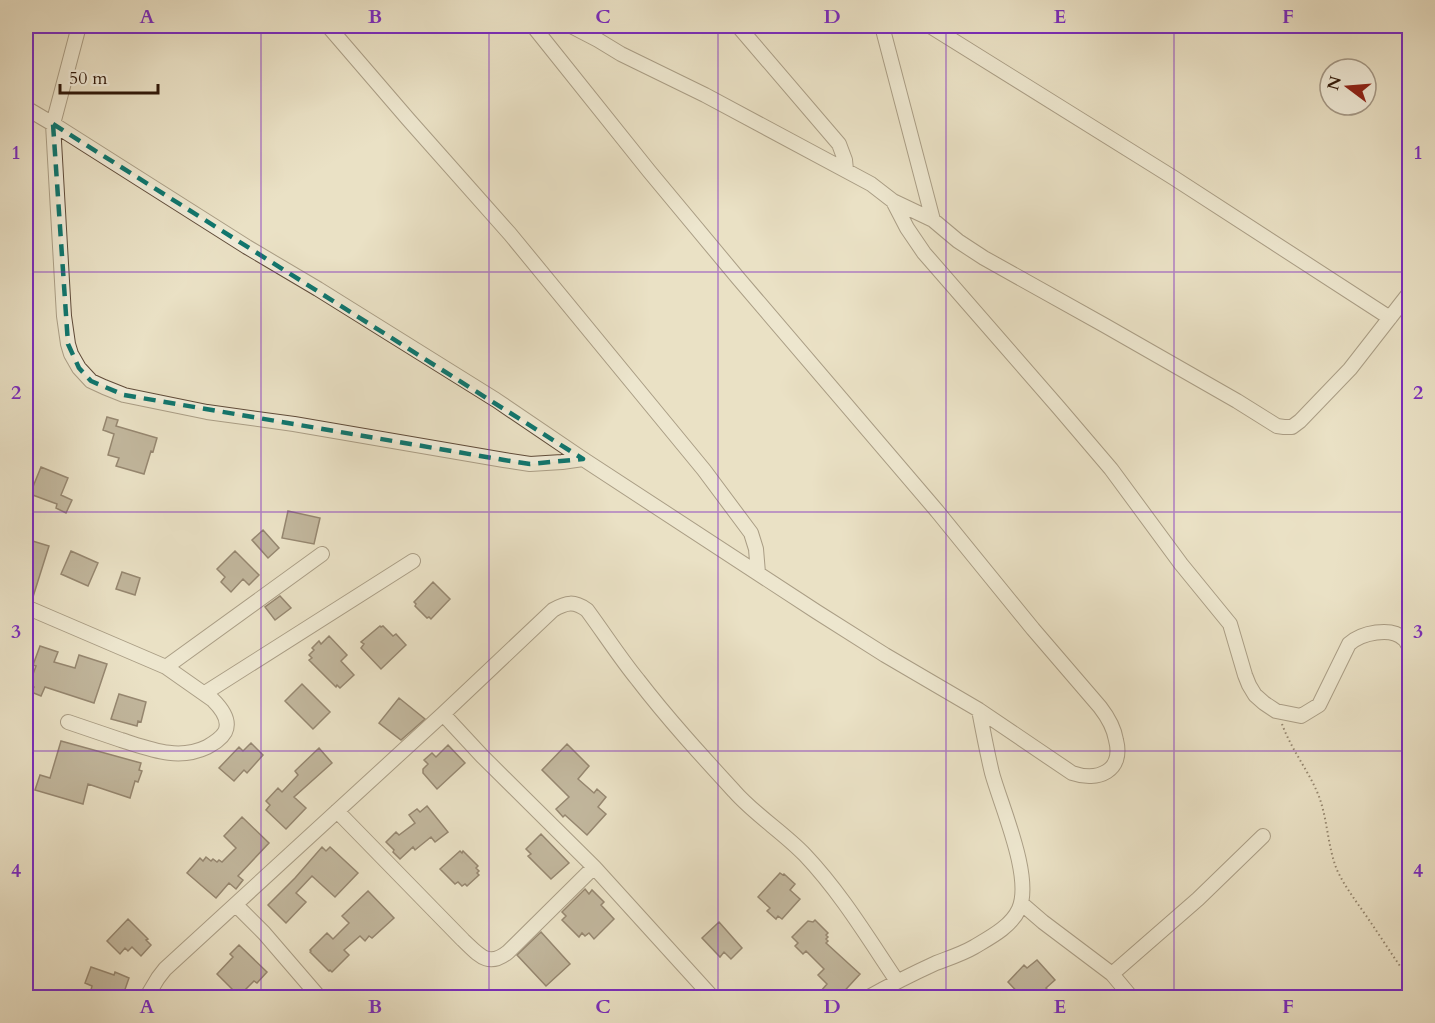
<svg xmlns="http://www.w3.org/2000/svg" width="1435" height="1023" font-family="Cardo,serif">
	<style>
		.building { fill: #91816b; stroke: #31190a; stroke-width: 1.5 }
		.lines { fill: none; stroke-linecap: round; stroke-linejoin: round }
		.minor-casing { stroke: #5f4b39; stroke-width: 16 }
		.path { stroke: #31190a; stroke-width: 2; stroke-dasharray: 1.5 3; stroke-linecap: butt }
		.minor { stroke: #f1ecd9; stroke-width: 14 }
		.marked { fill: none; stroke: #0f766e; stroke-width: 4.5; stroke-dasharray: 12 8; stroke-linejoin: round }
		.grid { fill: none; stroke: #7b2cbf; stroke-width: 1.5; stroke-opacity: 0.55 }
		.neatline { fill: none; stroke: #7b2cbf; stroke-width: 2 }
		.grid-label { font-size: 20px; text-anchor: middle; font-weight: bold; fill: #7b2cbf }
	</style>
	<rect width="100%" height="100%" fill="#eae1c5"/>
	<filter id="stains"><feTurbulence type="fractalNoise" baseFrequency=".00333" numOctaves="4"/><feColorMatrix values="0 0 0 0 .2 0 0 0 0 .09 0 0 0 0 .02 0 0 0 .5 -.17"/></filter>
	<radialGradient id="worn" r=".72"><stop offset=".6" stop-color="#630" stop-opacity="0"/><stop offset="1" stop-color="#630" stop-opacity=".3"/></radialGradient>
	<!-- building -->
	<path class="building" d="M107,417L118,420L116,426L157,438L153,452L151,451L144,474L116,466L119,458L108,455L114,434L103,430Z
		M41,467L68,478L61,495L72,500L66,513L56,508L57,504L30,494Z
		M288,511L320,518L314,544L282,538Z
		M263,530L279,548L268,558L252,540Z
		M26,539L49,546L32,600L26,598Z
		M71,551L98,563L88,586L61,574Z
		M235,551L259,575L249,585L243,579L231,592L221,582L225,577L217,569Z
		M122,572L140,578L135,595L116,589Z
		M433,582L450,599L431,619L429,617L427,618L415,606L416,604L414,602Z
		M280,596L291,608L275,620L265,607Z
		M380,626L381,627L383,626L393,636L396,634L406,645L381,669L361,648L364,644L361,642Z
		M329,636L347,655L341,661L354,675L340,688L337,685L336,687L309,660L312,658L309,655L314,650L312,648L319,641L321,644Z
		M40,646L58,652L54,662L75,668L79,655L107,664L94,703L45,687L41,696L31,692L34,687L29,685L36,666L33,665Z
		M302,684L330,712L313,729L285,701Z
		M119,694L146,702L141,722L138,721L137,726L111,719Z
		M399,698L425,719L401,740L379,723Z
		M61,741L141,763L139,770L142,771L138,782L135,781L130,798L88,784L83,804L35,790L40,775L50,778Z
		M251,743L263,755L247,773L244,770L234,781L219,768L239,747L243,751Z
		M567,744L589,766L578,779L594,793L597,789L606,797L598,807L606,814L587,835L565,815L563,817L556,809L569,797L542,770Z
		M448,745L465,763L437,789L423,773V769L428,764L424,760L432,753L436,757Z
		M319,748L332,763L294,797L306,808L286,829L266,810L270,805L266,801L278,788L282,792L298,775L295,771Z
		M427,806L448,832L435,842L431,837L415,850L413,847L400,859L393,852L394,850L386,842L396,832L399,835L415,823L409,815L417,809L420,812Z
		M242,817L269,843L238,876L243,880L236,889L229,883L216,898L187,873L200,858L203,861L206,857L211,861L213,859L217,862L219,860L222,862L236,848L224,836Z
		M541,834L569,863L551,879L528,856L531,854L526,849Z
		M322,847L326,851L330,847L358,873L335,897L312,876L296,893L306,902L286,923L268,905L295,878Z
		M460,851L462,853L463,851L478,866L476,868L479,871L477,873L479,875L467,886L465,884L462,886L458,882L455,884L440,869Z
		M780,873L783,875L784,874L795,884L790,890L800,899L782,919L778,916L776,919L767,911L770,908L758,897Z
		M585,889L589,894L592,890L604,902L601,905L614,919L594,939L589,933L585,936L582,933L579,937L562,920L566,916L562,912Z
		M368,891L394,918L372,938L369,936L365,941L360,936L344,950L349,955L332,972L330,970L329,971L310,952L311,951L310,950L327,933L333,939L349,923L342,916Z
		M128,919L148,939L146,940L151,945L141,956L132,947L128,951L125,948L120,954L107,941Z
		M815,920L828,933L826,935L828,937L826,939L828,941L826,943L860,974L838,998L828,997L821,991L827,984L818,975L824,969L806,951L803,954L795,946L798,943L792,937L808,921L813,922Z
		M719,922L742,948L731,959L724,952L720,957L702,938Z
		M541,932L570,964L546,986L517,955Z
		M239,945L267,972L257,983L254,981L239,996L217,974L233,957L230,954Z
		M1037,960L1055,980L1046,988L1051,993L1045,998H1023L1008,982L1024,965L1027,968Z
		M91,967L114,975L115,972L129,978L122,998H105L106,995L91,990L92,986L85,983Z"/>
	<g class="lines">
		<defs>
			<path id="minor" d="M79,26L53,124L64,316L68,344L71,354L79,368L91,381L104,387L124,395L207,412L294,424L504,460L530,464L562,462L583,459
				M328,26L408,119L510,234L704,470L751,533L756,549L758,573
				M571,26L598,40L621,54L705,95L871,184L893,201L933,220L958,241L984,258L1104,325L1237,401L1277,426L1284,427H1292L1300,421L1350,369L1410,292
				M738,26L839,144L845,160L846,170
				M882,26L933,220
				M930,26L1174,178L1390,318
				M26,108L53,124L247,247L318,289L496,400L583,459L817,612L885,655L979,710L1072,773C1098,782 1124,771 1116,740C1114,728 1107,716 1100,707L1033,629L937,511L738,278L649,171L533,26
				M893,201L907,228L924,253L1059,408L1111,469L1181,564L1230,624L1245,675L1249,685L1255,695L1264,703L1276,711L1301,716L1319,705L1349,644C1361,633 1391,626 1404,639C1405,639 1409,647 1410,647
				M26,607L166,667L213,700C221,708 231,720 225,732C221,739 214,743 207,747C178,761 150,749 121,740C103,734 86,728 68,722
				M166,667L322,554
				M205,693L413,561
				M443,714L482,756L594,867L713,998
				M337,811L463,940C479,955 488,968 508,952L594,867
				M1021,903L1043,922L1112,974L1132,998
				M236,905L264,933L320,998
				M1112,974L1198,899L1263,836
				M146,998L158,978L165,969L443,714L553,610C567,602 574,601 587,610C604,633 620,658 638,680C668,719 701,755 734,791C755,815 783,832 805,855C841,893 868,938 897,981
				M867,998C890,985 912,974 936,963C949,958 962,954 974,947C989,938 1011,927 1019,909C1033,877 1001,806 992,773C987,752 983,731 979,710"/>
		</defs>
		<!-- minor casing -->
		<use href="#minor" class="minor-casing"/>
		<!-- path -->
		<path class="path" d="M1282,724C1291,749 1308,770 1318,794C1328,819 1327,845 1337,870C1345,887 1356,901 1367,917C1378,933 1389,950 1400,966L1410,977"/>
		<!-- minor -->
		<use href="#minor" class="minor"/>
	</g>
	<!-- marked area -->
	<path d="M0 0H1435V1023H0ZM53,124L583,459L530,464L504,460L124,395L91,381L79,368L68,344Z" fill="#eae1c5" fill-opacity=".55" fill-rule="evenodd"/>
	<path class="marked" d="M53,124L583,459L530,464L504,460L124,395L91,381L79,368L68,344Z"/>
	<!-- grid -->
	<path class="grid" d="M261,26V998M489,26V998M718,26V998M946,26V998M1174,26V998M26,272H1410M26,512H1410M26,751H1410"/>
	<!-- margin -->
	<rect width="1435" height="1023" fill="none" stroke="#eae1c5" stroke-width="66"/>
	<!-- north arrow -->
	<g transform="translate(1348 87) rotate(286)"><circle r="28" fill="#f1ecd9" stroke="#a49886" stroke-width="1.5"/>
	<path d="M0-4.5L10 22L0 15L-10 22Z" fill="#8f2418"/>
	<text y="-9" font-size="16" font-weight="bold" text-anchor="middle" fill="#31190a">N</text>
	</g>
	<!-- scale -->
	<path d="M60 84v9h98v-9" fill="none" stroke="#31190a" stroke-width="3"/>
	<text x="69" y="84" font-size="18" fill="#31190a" stroke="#f1ecd9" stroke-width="4.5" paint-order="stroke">50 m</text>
	<rect x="33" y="33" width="1369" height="957" class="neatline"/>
	<g class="grid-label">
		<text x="147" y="23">A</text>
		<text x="375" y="23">B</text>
		<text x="603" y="23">C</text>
		<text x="832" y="23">D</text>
		<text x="1060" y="23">E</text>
		<text x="1288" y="23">F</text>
		<text x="16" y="159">1</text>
		<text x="1418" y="159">1</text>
		<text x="16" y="399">2</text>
		<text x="1418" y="399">2</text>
		<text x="16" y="638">3</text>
		<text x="1418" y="638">3</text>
		<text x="16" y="877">4</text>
		<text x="1418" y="877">4</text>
		<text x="147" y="1013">A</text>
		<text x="375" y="1013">B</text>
		<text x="603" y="1013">C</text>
		<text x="832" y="1013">D</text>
		<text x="1060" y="1013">E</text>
		<text x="1288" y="1013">F</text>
	</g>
	<rect width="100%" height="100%" filter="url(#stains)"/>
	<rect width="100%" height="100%" fill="url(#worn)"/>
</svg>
